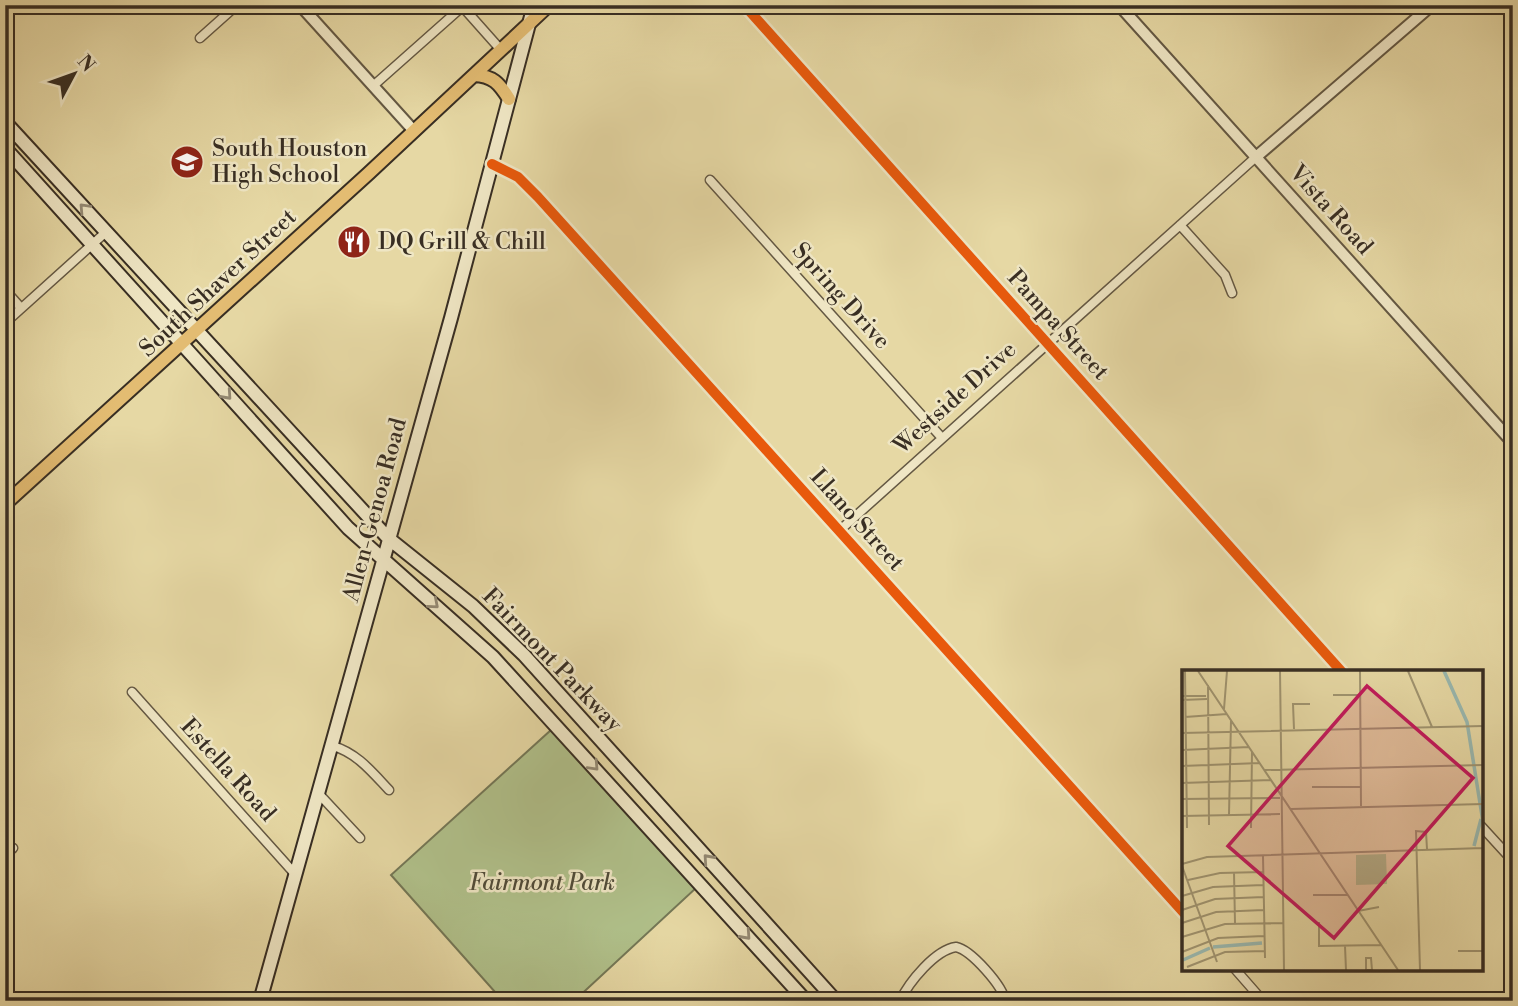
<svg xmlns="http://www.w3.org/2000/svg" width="1518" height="1006" font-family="'Libre Bodoni',serif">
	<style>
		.green { fill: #b0c08a; stroke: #747756; stroke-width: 2 }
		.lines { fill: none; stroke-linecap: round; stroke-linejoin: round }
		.minor-casing { stroke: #645843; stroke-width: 11 }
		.tertiary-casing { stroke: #645843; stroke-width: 14 }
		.secondary-casing { stroke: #382e23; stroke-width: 16 }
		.primary-casing { stroke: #382e23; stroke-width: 16 }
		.minor { stroke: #efe6c4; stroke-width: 8 }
		.tertiary { stroke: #efe6c4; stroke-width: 10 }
		.secondary { stroke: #efe6c4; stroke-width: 12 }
		.primary { stroke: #e3bc72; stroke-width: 12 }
		.cycleway-casing { stroke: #efe6c4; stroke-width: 15 }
		.cycleway { stroke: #e8590c; stroke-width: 10 }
		.oneway { stroke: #948a74 }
		.labels { text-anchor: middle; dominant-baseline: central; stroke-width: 5; stroke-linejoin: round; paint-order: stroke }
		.poi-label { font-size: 23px; fill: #382e23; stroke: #efe6c4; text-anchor: start }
		.street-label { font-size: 23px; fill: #382e23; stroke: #efe6c4 }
		.park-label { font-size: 23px; font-style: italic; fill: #504b38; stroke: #efe6c4 }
		.inset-river { fill: none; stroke: #99b8af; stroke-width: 3.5 }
		.inset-road { fill: none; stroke: #a09470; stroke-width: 2 }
		.view { fill: #c2185b; fill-opacity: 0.15; stroke: #c2185b; stroke-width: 3.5 }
		.inset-edge { fill: none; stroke: #382e23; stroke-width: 3.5 }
	</style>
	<rect width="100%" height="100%" fill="#e6d8a4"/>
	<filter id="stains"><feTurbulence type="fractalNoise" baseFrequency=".00286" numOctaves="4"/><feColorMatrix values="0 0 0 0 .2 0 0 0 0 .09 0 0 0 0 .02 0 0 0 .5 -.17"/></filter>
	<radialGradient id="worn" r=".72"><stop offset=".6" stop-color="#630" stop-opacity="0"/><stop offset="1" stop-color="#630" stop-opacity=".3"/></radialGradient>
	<!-- green -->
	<path class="green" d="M551,730L696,888L574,1001H503L391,875Z"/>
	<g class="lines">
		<defs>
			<path id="minor" d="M461,5L501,50
				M744,5L1342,672
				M200,38L237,5
				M373,86L462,7
				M492,164L518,177L538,197L1184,913
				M710,180L942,438
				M1180,225L1225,275L1232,293
				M5,290L21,308
				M5,323L106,232
				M839,531L1256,157
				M132,692L295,874
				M333,746C357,753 372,772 389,790
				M319,794L360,838
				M1481,826L1513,861
				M5,855L13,848
				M1235,969L1263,1001
				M900,1001C909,982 935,950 956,947C971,950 1003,986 1005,1001"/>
			<path id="tertiary" d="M300,5L414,131
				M1119,5L1513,443
				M1256,157L1432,5"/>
			<path id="secondary" d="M5,122L388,538L473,606L524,655L836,1001
				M5,148L348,528L493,657L806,1001
				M260,1001L451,318L534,5"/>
			<path id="primary" d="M474,75C493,76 499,83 509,99
				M5,504L369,173L549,5"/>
		</defs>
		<!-- minor casing -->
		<use href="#minor" class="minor-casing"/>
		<!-- tertiary casing -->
		<use href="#tertiary" class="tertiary-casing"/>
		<!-- secondary casing -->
		<use href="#secondary" class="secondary-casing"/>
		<!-- primary casing -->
		<use href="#primary" class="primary-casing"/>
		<!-- minor -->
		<use href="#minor" class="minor"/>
		<!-- tertiary -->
		<use href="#tertiary" class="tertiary"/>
		<!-- secondary -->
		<use href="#secondary" class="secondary"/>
		<!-- primary -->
		<use href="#primary" class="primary"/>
		<defs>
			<path id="cycleway" d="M744,5L1342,672
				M492,164L518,177L538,197L1184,913"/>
		</defs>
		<!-- cycleway casing -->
		<use href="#cycleway" class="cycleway-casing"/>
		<!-- cycleway -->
		<use href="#cycleway" class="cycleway"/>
	</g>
	<!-- one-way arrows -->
	<defs><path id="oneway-chevron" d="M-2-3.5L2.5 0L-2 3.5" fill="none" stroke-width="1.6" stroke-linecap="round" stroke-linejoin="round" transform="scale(1.75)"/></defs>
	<g class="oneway">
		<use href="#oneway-chevron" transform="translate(84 208) rotate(-133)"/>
		<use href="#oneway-chevron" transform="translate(227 395) rotate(48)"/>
		<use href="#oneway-chevron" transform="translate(434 604) rotate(41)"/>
		<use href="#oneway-chevron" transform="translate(594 766) rotate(47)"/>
		<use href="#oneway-chevron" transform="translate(708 859) rotate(-132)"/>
		<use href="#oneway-chevron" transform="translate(746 935) rotate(48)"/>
	</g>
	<!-- icons -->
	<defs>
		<symbol id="school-disc" viewBox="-11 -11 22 22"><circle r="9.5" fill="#8f2418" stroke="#efe6c4"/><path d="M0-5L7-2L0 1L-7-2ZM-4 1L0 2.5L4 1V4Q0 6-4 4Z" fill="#fff"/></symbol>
		<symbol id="restaurant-disc" viewBox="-11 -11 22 22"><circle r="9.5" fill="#8f2418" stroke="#efe6c4"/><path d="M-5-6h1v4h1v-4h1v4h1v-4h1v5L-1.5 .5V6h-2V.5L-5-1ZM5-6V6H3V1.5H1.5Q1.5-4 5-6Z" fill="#fff"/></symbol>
	</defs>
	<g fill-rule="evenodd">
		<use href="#school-disc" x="168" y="143" width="38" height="38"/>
		<use href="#restaurant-disc" x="335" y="223" width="38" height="38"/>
	</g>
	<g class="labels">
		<!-- poi labels -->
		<g class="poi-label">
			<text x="212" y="149">South Houston<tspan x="212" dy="26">High School</tspan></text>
			<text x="378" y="242">DQ Grill &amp; Chill</text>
		</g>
		<!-- street labels -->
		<g class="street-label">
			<text transform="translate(1331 210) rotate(48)">Vista Road</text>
			<text transform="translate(218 283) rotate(-43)">South Shaver Street</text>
			<text transform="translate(841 296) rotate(48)">Spring Drive</text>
			<text transform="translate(1058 325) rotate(48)">Pampa Street</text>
			<text transform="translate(955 398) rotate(-42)">Westside Drive</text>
			<text transform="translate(375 510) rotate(-75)">Allen-Genoa Road</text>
			<text transform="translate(857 520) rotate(48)">Llano Street</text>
			<text transform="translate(552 660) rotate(46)">Fairmont Parkway</text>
			<text transform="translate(228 770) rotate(48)">Estella Road</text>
		</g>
		<!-- park labels -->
		<g class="park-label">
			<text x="542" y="883">Fairmont Park</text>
		</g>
	</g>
	<!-- overview -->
	<g transform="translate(1182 670)">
		<rect width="301" height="301" fill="#e6d8a4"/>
		<path d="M204,184L205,214L174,215V185Z" fill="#b0c08a"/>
		<path class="inset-river" d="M262,1L285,52L301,152M292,176L299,149M31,277L80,273M1,290L28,278"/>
		<path class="inset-road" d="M3,1L5,158M16,1L216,300M98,1L102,300M178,1L179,136M226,1L250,57M26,15L27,155M151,25H178M0,26H24M0,30L25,29M42,39L45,1M3,47L45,44M112,59L111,34H128M0,63L301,56M0,80L67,77M0,96L78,93M83,100L301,95M0,113L89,110M130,117H179M0,129L98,128M109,139L301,134M47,145L49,50M0,146L98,144M69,158L70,82M81,186L83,288M0,194L25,187L301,178M0,196L35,292M52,202L53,253M6,210L38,203L81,202M131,225H166M0,226L31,217L81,215M0,240L33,229L82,227M176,241L197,237M137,252V276M0,253L34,242L82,240M0,267L43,254L101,253M136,276L199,275M163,276L164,300M276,281H300M0,282L36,268L82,266M184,288H189L190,300H184ZM5,297L43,282L83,281M238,300L234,161L244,162L245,179M301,300V160"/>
		<path class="view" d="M185,16L291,108L152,268L46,176Z"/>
		<rect width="301" height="301" class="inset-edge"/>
	</g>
	<!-- margin -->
	<rect width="1518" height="1006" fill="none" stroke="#e6d8a4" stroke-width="28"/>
	<rect x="7" y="7" width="1504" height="992" fill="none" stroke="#382e23" stroke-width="3.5"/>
	<rect x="14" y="14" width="1490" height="978" fill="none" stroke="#382e23" stroke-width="2"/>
	<!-- north arrow -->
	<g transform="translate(74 74) rotate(49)" stroke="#efe6c4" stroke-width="5" paint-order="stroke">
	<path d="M0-5L12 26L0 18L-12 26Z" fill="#382e23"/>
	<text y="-10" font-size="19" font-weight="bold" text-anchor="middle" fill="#382e23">N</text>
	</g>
	<rect width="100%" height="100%" filter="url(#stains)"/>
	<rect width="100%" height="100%" fill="url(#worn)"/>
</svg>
